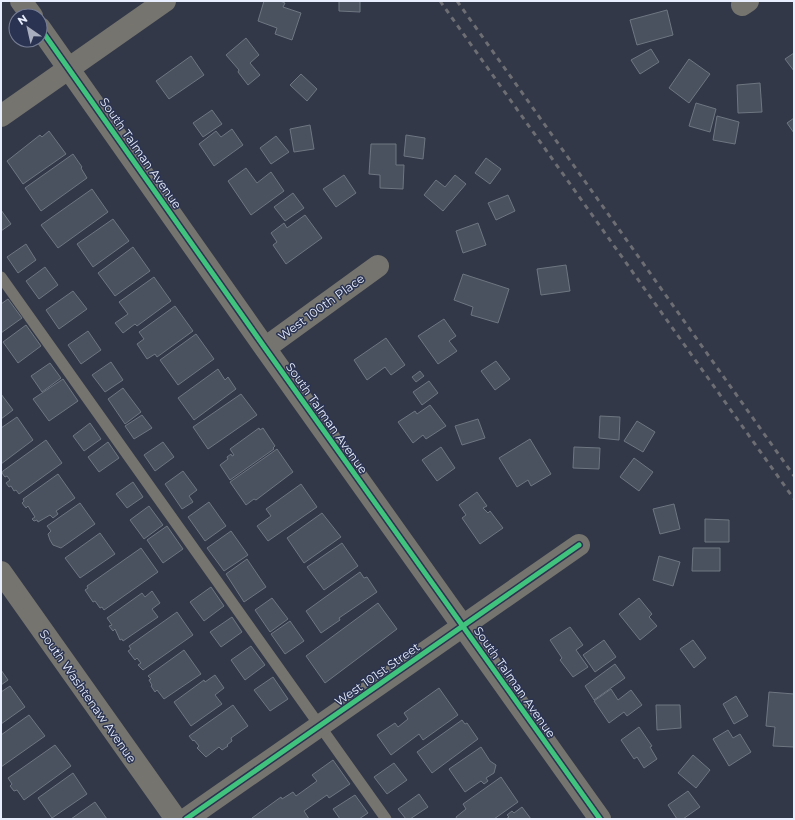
<svg xmlns="http://www.w3.org/2000/svg" width="795" height="820" font-family="Montserrat,sans-serif">
	<style>
		.building { fill: #4b525f; stroke: #6e7682 }
		.lines { fill: none; stroke-linecap: round; stroke-linejoin: round }
		.lane { stroke: #75746f; stroke-width: 11 }
		.street { stroke: #75746f; stroke-width: 22 }
		.rail { stroke: #6d6e73; stroke-width: 3; stroke-dasharray: 5 5; stroke-linecap: butt }
		.cycleway-casing { stroke: #2a3351; stroke-width: 8 }
		.cycleway { stroke: #40c37c; stroke-width: 5 }
		.labels { text-anchor: middle; dominant-baseline: central; stroke-width: 3; stroke-linejoin: round; paint-order: stroke }
		.street-label { font-size: 12px; fill: #e8eefd; stroke: #2a3351 }
	</style>
	<rect width="100%" height="100%" fill="#333848"/>
	<!-- building -->
	<path class="building" d="M264,1H280L285,3L283,7L301,13L292,40L275,34L277,28L258,21Z
		M339,1H360V12L339,11Z
		M667,10L673,35L637,45L630,20Z
		M246,38L259,55L250,63L260,75L248,85L238,72L239,70L226,55Z
		M651,49L659,62L640,74L631,60Z
		M794,53V71L785,59Z
		M191,56L204,75L169,99L156,81Z
		M689,59L710,74L689,103L669,88Z
		M301,74L317,89L307,101L290,85Z
		M760,83L762,112L738,113L737,85Z
		M696,103L716,109L710,132L689,126Z
		M212,110L222,124L203,137L193,123Z
		M717,116L739,122L735,144L713,140Z
		M794,118V133L787,123Z
		M310,125L314,149L294,152L290,129Z
		M232,129L243,145L214,166L199,144L216,131L221,137Z
		M49,131L66,154L23,184L7,161L40,135L42,137Z
		M406,135L425,138L423,159L404,156Z
		M276,136L289,152L271,164L260,148Z
		M371,144H396V165H404L403,189L380,188V175L369,174Z
		M73,154L82,167L81,168L87,178L41,211L25,188Z
		M486,158L501,169L490,184L475,173Z
		M246,168L257,183L271,172L284,191L251,215L228,181Z
		M344,175L356,193L336,207L323,189Z
		M455,175L466,184L443,211L424,195L436,180L445,187Z
		M92,189L108,212L58,248L41,225Z
		M293,193L304,208L285,221L274,207Z
		M508,195L515,211L496,220L488,203Z
		M1,210L11,224L1,231Z
		M305,215L322,238L286,264L273,245L277,242L271,233L284,223L287,228Z
		M113,219L129,241L93,267L77,244Z
		M478,223L486,245L463,253L456,231Z
		M26,244L36,260L18,273L7,257Z
		M133,247L150,271L115,296L98,273Z
		M566,265L570,291L541,295L537,269Z
		M45,267L58,285L39,299L26,281Z
		M463,274L509,289L498,323L471,315L473,307L454,300Z
		M154,277L171,301L137,326L135,324L123,333L115,323L128,314L119,302Z
		M73,291L87,309L59,329L46,310Z
		M8,299L22,318L1,333V304Z
		M175,306L193,331L157,357L155,354L147,359L137,344L144,339L139,332Z
		M444,319L456,336L449,341L457,351L438,364L418,336Z
		M26,325L41,346L18,363L3,342Z
		M88,331L101,350L81,364L68,345Z
		M196,334L214,359L178,385L160,360Z
		M386,338L405,365L391,375L385,367L367,380L354,360Z
		M496,361L510,379L495,390L481,371Z
		M111,362L123,380L105,392L92,375Z
		M50,363L61,378L42,392L31,376Z
		M218,369L225,380L228,377L236,389L194,420L178,398Z
		M420,371L424,376L416,382L412,377Z
		M63,379L78,401L49,421L33,399Z
		M429,381L438,393L422,405L413,392Z
		M123,388L141,412L125,424L108,399Z
		M1,394L13,410L1,419Z
		M241,394L257,415L208,449L193,427Z
		M430,405L446,426L426,439L423,435L413,443L398,422L415,411L417,414Z
		M142,415L152,428L134,439L125,426Z
		M600,416L620,417L619,440L599,438Z
		M17,417L33,440L1,464V428Z
		M478,419L485,438L462,445L455,426Z
		M637,421L655,432L643,452L624,441Z
		M90,423L101,439L84,451L73,436Z
		M259,428L260,430L263,428L275,446L273,448L274,449L230,480L220,465L228,459L227,457L231,454L232,456L234,455L230,449Z
		M530,439L551,474L531,486L528,480L517,487L499,458Z
		M46,440L62,463L19,494L16,490L14,491L11,486L9,487L6,483L10,480L7,476L5,477L2,473L3,471Z
		M108,442L119,458L99,472L88,457Z
		M163,442L174,457L155,471L144,455Z
		M441,447L455,468L437,481L422,460Z
		M574,447L600,448L599,469L573,468Z
		M277,449L293,472L256,500L254,499L246,505L230,482Z
		M634,458L653,472L639,491L620,477Z
		M183,471L197,490L189,496L193,502L182,509L165,484Z
		M58,474L75,498L56,511L58,514L53,518L50,515L38,522L37,520L34,521L32,519L35,517L28,506L26,508L22,503L24,501L23,499Z
		M133,482L143,497L127,508L116,494Z
		M301,484L317,507L268,541L257,526L271,516L266,509Z
		M477,492L487,506L483,508L488,513L490,511L503,528L480,544L462,518L466,515L459,505Z
		M209,502L226,526L205,541L188,517Z
		M80,503L95,524L61,548L53,545L50,540L48,534L51,531L47,526Z
		M674,504L680,529L660,534L653,509Z
		M149,506L163,525L144,539L130,520Z
		M322,513L341,537L304,563L287,538Z
		M705,519L729,520V542H705Z
		M167,526L183,549L163,563L147,540Z
		M231,531L248,555L224,571L207,548Z
		M100,533L115,554L80,578L65,558Z
		M342,543L358,566L324,590L307,567Z
		M141,548L158,572L104,610L102,607L100,608L95,601L93,602L85,590L88,588L87,586Z
		M693,548H720V571H692Z
		M659,556L680,562L673,586L653,580Z
		M247,559L266,587L244,602L226,574Z
		M360,572L364,578L367,577L377,592L339,618L340,620L321,633L306,611Z
		M211,587L224,606L204,621L190,602Z
		M152,591L160,603L152,609L158,617L123,641L122,639L120,640L115,629L113,631L109,626L112,625L107,618L142,593L145,597Z
		M272,598L288,619L270,632L255,610Z
		M639,598L652,614L649,617L657,626L640,640L619,614Z
		M378,603L397,629L325,683L306,656Z
		M177,612L193,635L143,670L138,665L141,663L137,658L135,660L128,651L131,649L129,646Z
		M232,617L242,632L221,647L210,632Z
		M290,621L304,641L285,654L271,634Z
		M570,627L583,645L576,650L588,667L573,677L560,660L562,658L550,640Z
		M604,640L616,657L595,672L583,655Z
		M693,640L706,658L694,668L680,649Z
		M251,646L265,665L245,680L231,660Z
		M184,650L201,674L164,699L157,690L155,692L151,686L152,685L149,680L151,679L148,676Z
		M615,664L625,678L594,700L585,686Z
		M1,670L8,680L1,685Z
		M215,675L224,688L215,695L222,704L191,726L174,702L204,680L205,682Z
		M273,677L288,699L270,711L254,690Z
		M10,686L25,707L1,724V692Z
		M439,688L458,715L423,740L419,734L391,755L377,735L395,723L398,727L408,719L404,713Z
		M611,689L618,700L631,690L642,705L627,716L624,712L609,723L594,701Z
		M769,692L794,694V747L773,746L775,727L766,726Z
		M736,696L748,716L734,724L723,704Z
		M233,705L248,726L231,738L232,741L227,745L228,746L222,750L219,747L206,757L197,748L199,746L194,740L193,741L189,736Z
		M656,705H680L681,728L657,730Z
		M29,715L45,736L1,767V735Z
		M462,720L465,724L467,723L478,739L432,773L417,752Z
		M639,727L652,746L650,747L657,759L644,768L637,757L634,759L621,740Z
		M728,730L733,738L740,734L751,752L729,766L713,739Z
		M55,745L71,766L24,800L17,790L14,791L10,786L12,784L8,778Z
		M481,747L490,761L496,765L494,773L486,778L488,781L484,784L481,781L465,792L449,769Z
		M693,755L710,770L696,788L678,773Z
		M333,760L350,784L329,798L327,795L304,811L309,819H252V818L281,797L282,799L293,792L296,796L317,781L312,775Z
		M394,763L407,780L387,794L374,777Z
		M73,773L87,794L52,818L38,798Z
		M501,777L518,802L494,819H457L456,817L466,809L463,804Z
		M688,791L700,807L683,819H677L668,805Z
		M419,794L428,807L410,819H406L398,809Z
		M355,795L368,813L359,819H340L333,809Z
		M95,802L107,819H71Z
		M522,807L531,819H506L509,817L507,815L512,811L514,813Z"/>
	<g class="lines">
		<!-- lane -->
		<path class="lane" d="M1,277L386,819"/>
		<!-- street -->
		<path class="street" d="M21,1L32,16
			M742,5L748,1
			M40,28L265,348L600,819
			M1,116L165,1
			M265,348L378,266
			M1,572L176,819
			M186,819L579,545"/>
		<!-- rail -->
		<path class="rail" d="M440,1L794,499
			M457,1L794,476"/>
		<defs>
			<path id="cycleway" d="M40,28L265,348L600,819
				M186,819L579,545"/>
		</defs>
		<!-- cycleway casing -->
		<use href="#cycleway" class="cycleway-casing"/>
		<!-- cycleway -->
		<use href="#cycleway" class="cycleway"/>
	</g>
	<g class="labels">
		<!-- street labels -->
		<g class="street-label">
			<text transform="translate(141 153) rotate(55)">South Talman Avenue</text>
			<text transform="translate(321 307) rotate(-36)">West 100th Place</text>
			<text transform="translate(327 418) rotate(55)">South Talman Avenue</text>
			<text transform="translate(377 674) rotate(-35)">West 101st Street</text>
			<text transform="translate(515 682) rotate(55)">South Talman Avenue</text>
			<text transform="translate(88 696) rotate(55)">South Washtenaw Avenue</text>
		</g>
	</g>
	<!-- border -->
	<rect width="795" height="820" fill="none" stroke="#e8eefd" stroke-width="4"/>
	<!-- north arrow -->
	<g transform="translate(28 28) rotate(326)"><circle r="19" fill="#2a3351" stroke="#767e96"/>
	<path d="M0-3L7 15L0 10L-7 15Z" fill="#a9aebe"/>
	<text y="-6" font-size="11" font-weight="bold" text-anchor="middle" fill="#e8eefd">N</text>
	</g>
</svg>
